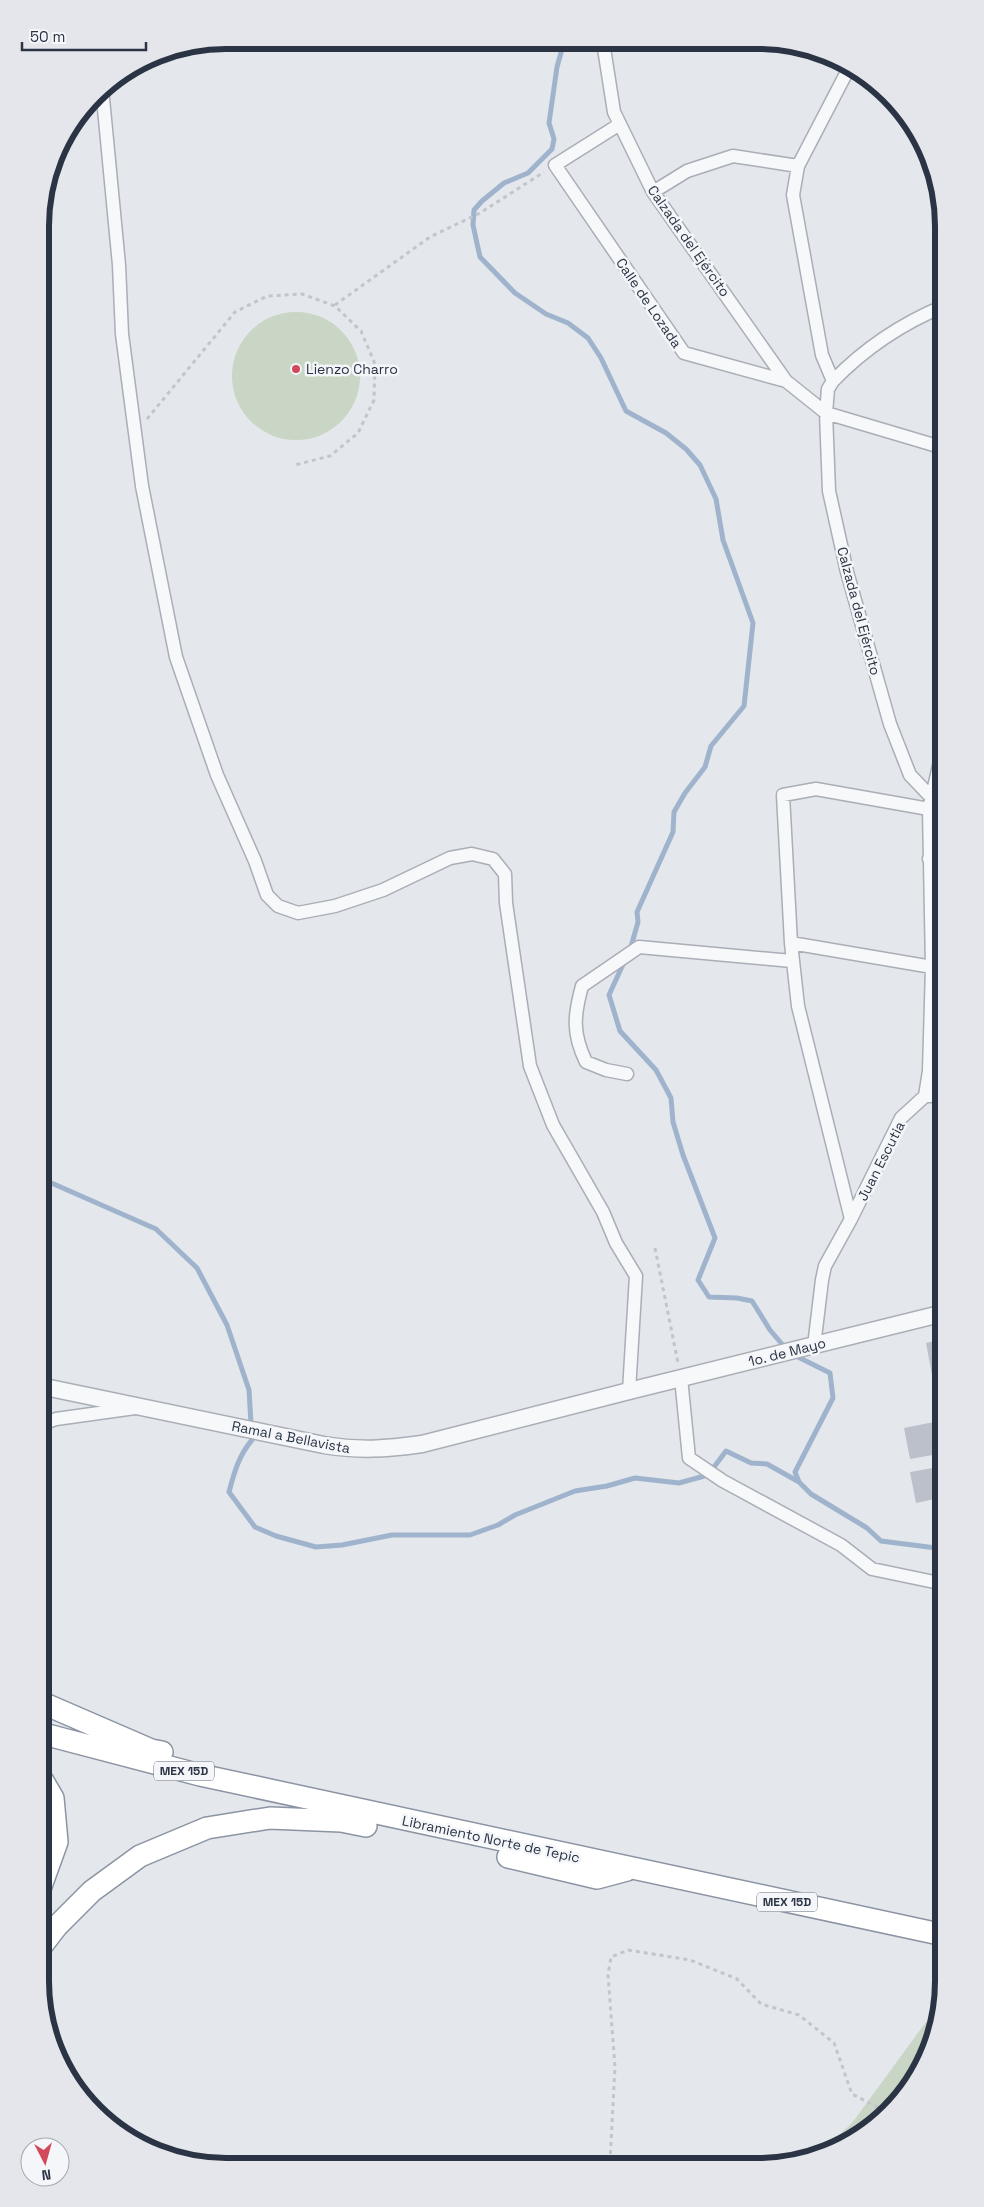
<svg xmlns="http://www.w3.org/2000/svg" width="984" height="2207" font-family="'Space Grotesk',sans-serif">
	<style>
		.green { fill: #c9d6c5 }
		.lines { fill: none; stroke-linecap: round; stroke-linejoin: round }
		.stream { stroke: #9fb4cc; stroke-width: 5 }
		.building { fill: #bbc0ca }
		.minor-casing { stroke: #a9aeb7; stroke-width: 15 }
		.tertiary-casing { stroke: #a9aeb7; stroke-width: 19 }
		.trunk-casing { stroke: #8b94a3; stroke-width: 24 }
		.path { stroke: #c2c5cb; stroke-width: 3; stroke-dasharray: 4 4; stroke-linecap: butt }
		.minor { stroke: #f7f8fa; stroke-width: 12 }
		.tertiary { stroke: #f7f8fa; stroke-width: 16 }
		.trunk { stroke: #fff; stroke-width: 21 }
		.poi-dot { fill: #d1495b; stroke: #f4f6f9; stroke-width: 2 }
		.labels { text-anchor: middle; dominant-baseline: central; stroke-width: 5; stroke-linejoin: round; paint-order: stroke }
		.shield { fill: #f4f6f9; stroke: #676e7b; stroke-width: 1 }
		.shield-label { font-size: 12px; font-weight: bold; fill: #2b3445 }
		.street-label { font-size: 14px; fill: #2b3445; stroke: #f4f6f9 }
		.poi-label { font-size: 14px; fill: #2b3445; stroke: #f4f6f9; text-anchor: start }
		.rim { fill: none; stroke: #2b3445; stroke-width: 6 }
	</style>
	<rect width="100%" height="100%" fill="#e4e7ec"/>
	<!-- green -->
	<path class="green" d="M232 376a64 64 0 1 1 128 0a64 64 0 1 1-128 0Z
		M944,1988L930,2052L905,2094L861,2136L817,2156L852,2123L934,2011Z"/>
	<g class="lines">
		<!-- stream -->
		<path class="stream" d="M564,42L557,67L549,123L554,139L552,149L528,173L504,183L482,201L474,210L473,225L480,257L515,293L546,314L568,323L588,338L601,358L626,411L666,433L686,449L700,465L716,499L723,540L753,623L744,706L711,746L705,767L685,793L674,812L673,832L637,912L638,922L630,950
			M625,960L609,995L620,1031L656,1070L671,1098L673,1122L683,1155L715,1238L698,1280L709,1297L737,1298L752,1301L770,1330L787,1350
			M40,1178L156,1229L197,1268L227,1325L249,1390L252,1440C239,1455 234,1473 229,1492L255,1527L276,1536L316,1547L342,1545L392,1535H470L498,1525L515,1515L575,1491L607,1486L635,1478L679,1483L708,1475L726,1451L751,1463L767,1464L799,1482
			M794,1355L830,1373L833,1398L795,1472L799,1482L811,1494L867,1528L881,1541L944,1549"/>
	</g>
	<!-- building -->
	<path class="building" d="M944,1339V1373L932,1375L926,1343Z
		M944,1420V1453L910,1459L904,1428Z
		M944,1466V1497L916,1503L910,1472Z"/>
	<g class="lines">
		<defs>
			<path id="minor" d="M603,42L614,112L653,192L786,381L826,413L944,448
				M850,66L798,166L793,195L822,355L833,381L828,389L826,413L829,491L847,572L890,724L910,775L931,797
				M102,88L119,265L122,334L142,486L176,657L217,775L255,861L267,895L278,906L298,913L335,906L383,890L450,858L472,854L493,859L505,874L506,903L530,1066L553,1125L603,1212L616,1243L636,1276L629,1391
				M620,124L555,165L684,353L786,381
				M653,192L687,171L733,156L798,166
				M833,381C864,349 903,323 944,306
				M929,859L944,860
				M791,943L932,967
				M627,1074L606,1070L586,1062C572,1033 574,1015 582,986L639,947L792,961
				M925,1096H944
				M851,1219L798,1006L791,943L783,795L816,789L929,809
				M814,1346L822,1280L825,1266L851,1219L901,1118L925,1096L929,1071L932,967L929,809L944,744
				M681,1378L689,1458L723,1481L841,1545L872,1569L944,1584
				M40,1425L56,1419L135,1408"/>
			<path id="tertiary" d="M40,1386L324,1445C360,1451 386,1449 422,1444L629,1391L944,1313"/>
			<path id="trunk" d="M40,1702L151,1750L162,1752
				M40,1733L200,1775L944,1935
				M508,1857L597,1878L627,1870
				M40,1889L57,1842L53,1798L40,1776
				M40,1948L57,1926L92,1891L140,1856L207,1828L270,1818L341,1821L366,1826"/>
		</defs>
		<!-- minor casing -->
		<use href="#minor" class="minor-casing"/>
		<!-- tertiary casing -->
		<use href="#tertiary" class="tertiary-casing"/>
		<!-- trunk casing -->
		<use href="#trunk" class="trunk-casing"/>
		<!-- path -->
		<path class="path" d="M335,305L430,237L480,213L544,172
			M147,419L235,312L267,296L302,294L335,306L361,331L375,364L374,400L358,433L330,456L295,465
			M655,1248L678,1363
			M610,2162L615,2067L608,1975L611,1957L628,1950L690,1960L737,1979L761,2004L799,2015L834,2043L852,2094L887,2112"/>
		<!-- minor -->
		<use href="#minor" class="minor"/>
		<!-- tertiary -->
		<use href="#tertiary" class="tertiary"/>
		<!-- trunk -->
		<use href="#trunk" class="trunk"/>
	</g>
	<!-- markers -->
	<circle class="poi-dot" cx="296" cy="369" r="5"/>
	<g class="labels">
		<!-- shield labels -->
		<g class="shield">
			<rect x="154" y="1761.5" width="60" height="19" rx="4"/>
			<rect x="757" y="1892.5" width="60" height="19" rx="4"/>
		</g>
		<g class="shield-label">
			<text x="184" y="1771">MEX 15D</text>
			<text x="787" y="1902">MEX 15D</text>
		</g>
		<!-- street labels -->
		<g class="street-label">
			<text transform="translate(689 241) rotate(55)">Calzada del Ejército</text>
			<text transform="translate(649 303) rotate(56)">Calle de Lozada</text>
			<text transform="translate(859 611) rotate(75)">Calzada del Ejército</text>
			<text transform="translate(881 1161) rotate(-63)">Juan Escutia</text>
			<text transform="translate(787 1352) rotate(-14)">1o. de Mayo</text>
			<text transform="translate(291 1437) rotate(11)">Ramal a Bellavista</text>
			<text transform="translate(491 1839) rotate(12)">Libramiento Norte de Tepic</text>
		</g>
		<!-- poi labels -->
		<g class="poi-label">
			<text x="306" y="369">Lienzo Charro</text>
		</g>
	</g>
	<!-- crop -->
	<path d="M0 0H984V2207H0ZM226 49H758A177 177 0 0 1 935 226V1981A177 177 0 0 1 758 2158H226A177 177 0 0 1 49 1981V226A177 177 0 0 1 226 49Z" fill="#e4e6eb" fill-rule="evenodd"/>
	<path class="rim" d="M226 49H758A177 177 0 0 1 935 226V1981A177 177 0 0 1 758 2158H226A177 177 0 0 1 49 1981V226A177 177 0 0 1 226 49Z"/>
	<!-- north arrow -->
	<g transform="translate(45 2162) rotate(174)"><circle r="24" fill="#f4f6f9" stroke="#a4a8b1"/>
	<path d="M0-4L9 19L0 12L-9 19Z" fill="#d1495b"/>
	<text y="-8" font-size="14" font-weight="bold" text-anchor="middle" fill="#2b3445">N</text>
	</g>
	<!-- scale -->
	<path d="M22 42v8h124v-8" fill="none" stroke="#2b3445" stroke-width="2.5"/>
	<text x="30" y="42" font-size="15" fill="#2b3445" stroke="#f4f6f9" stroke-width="4" paint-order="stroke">50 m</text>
</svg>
